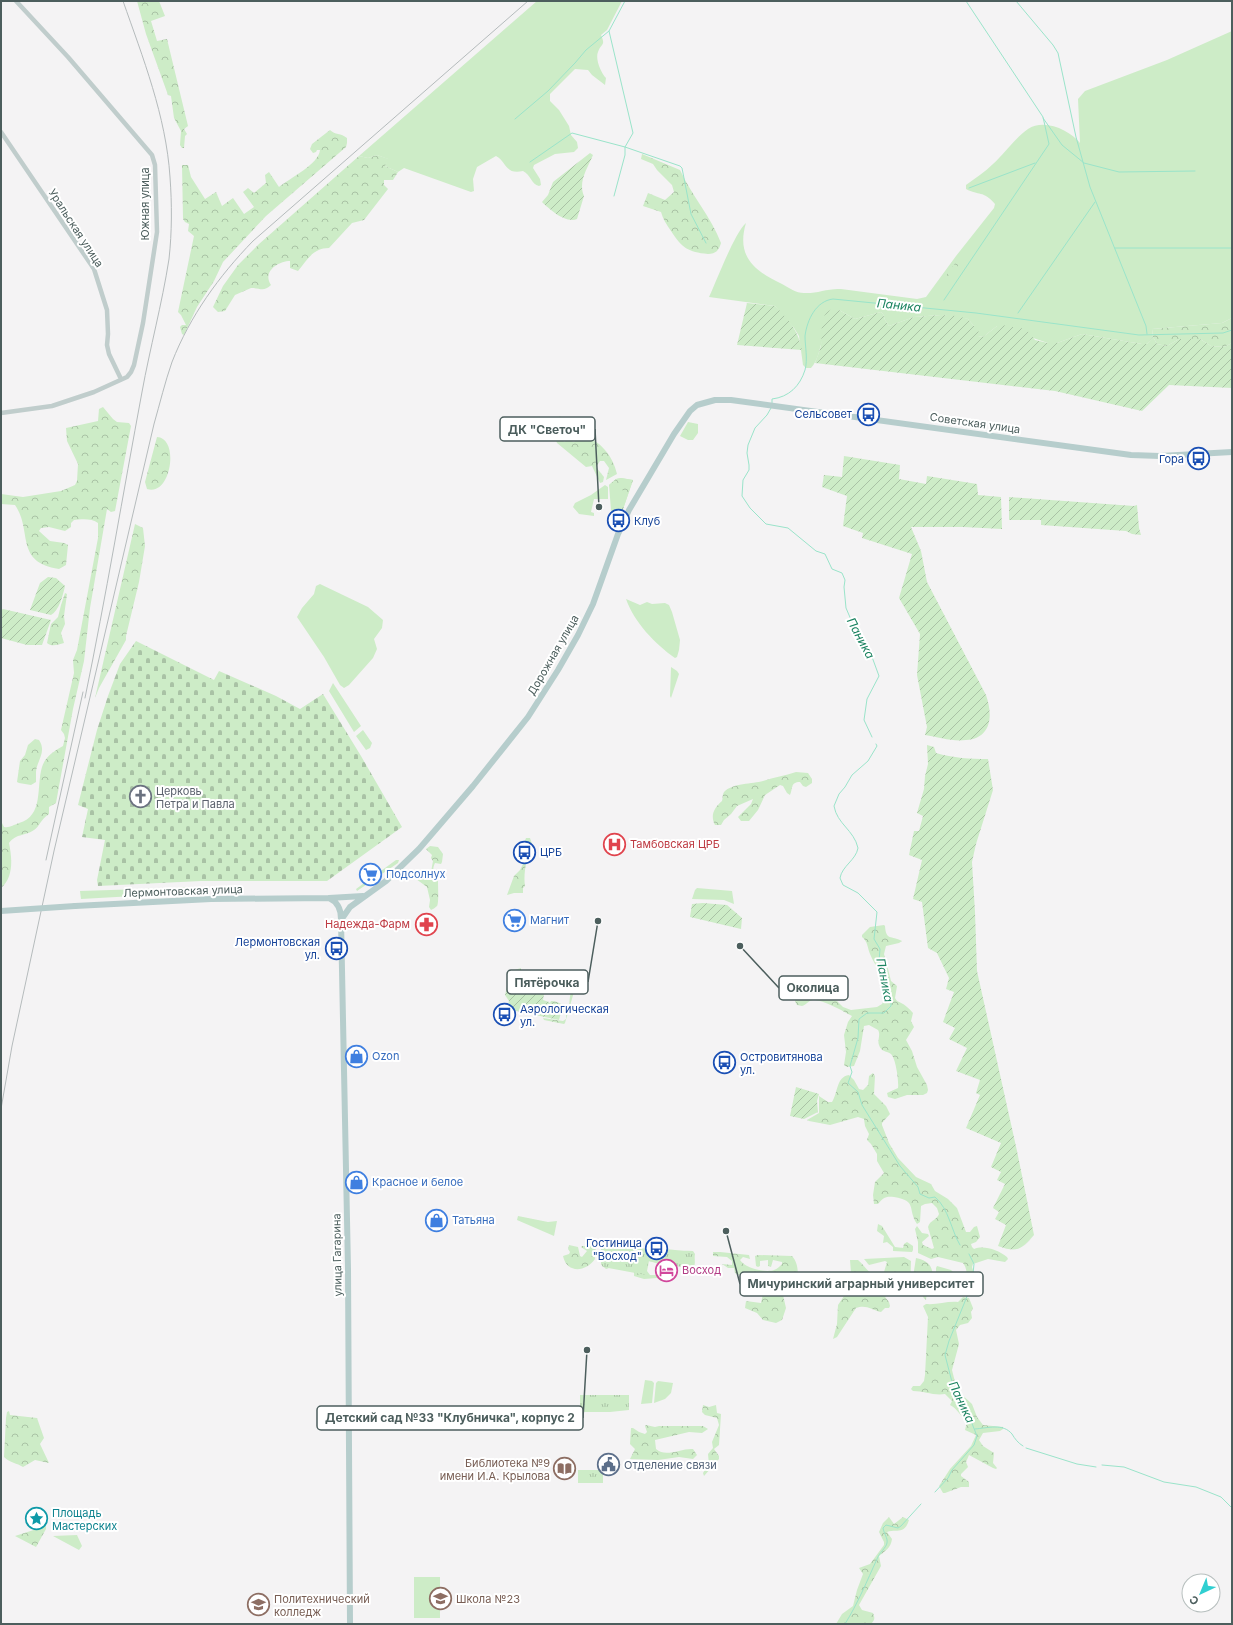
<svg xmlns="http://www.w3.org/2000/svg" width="1233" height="1625" font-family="Inter,sans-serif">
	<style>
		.grass { fill: #cdecc7 }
		.forest { fill: url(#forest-crowns) }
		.cemetery { fill: url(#cemetery-stones) }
		.park { fill: url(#park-tufts) }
		.garden { fill: url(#garden-furrows) }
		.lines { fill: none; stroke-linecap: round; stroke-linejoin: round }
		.stream { stroke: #9ae4ca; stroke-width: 1 }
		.tertiary { stroke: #c0cdcc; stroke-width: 4.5 }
		.primary { stroke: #b6cdcc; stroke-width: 6 }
		.rail { stroke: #b5bbbc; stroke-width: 1 }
		.primary-bridge { stroke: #b6cdcc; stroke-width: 6 }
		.labels { text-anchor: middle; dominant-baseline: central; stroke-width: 4; stroke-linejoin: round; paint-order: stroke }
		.street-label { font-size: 11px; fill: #4c5e5d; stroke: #fff }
		.transit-label { font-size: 11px; fill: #164399; stroke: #fff; text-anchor: end }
		.worship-label { font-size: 11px; fill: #5b616d; stroke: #fff; text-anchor: start }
		.health-label { font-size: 11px; fill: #be3a42; stroke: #fff; text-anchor: start }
		.shop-label { font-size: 11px; fill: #366cbe; stroke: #fff; text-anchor: start }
		.hotel-label { font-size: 11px; fill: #b23c85; stroke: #fff; text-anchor: start }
		.education-label { font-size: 11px; fill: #785e54; stroke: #fff; text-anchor: start }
		.service-label { font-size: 11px; fill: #4e5e75; stroke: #fff; text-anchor: start }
		.culture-label { font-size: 11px; fill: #0d838f; stroke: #fff; text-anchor: start }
		.water-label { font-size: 12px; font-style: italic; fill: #1b8360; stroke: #fff }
		.leader { fill: none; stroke: #4c5e5d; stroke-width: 1.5 }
		.callout-dot { fill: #4c5e5d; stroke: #fff; stroke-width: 1.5 }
		.callout { fill: #fff; stroke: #4c5e5d; stroke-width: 1.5 }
		.callout-label { font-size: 12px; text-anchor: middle; font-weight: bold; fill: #4c5e5d }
	</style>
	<defs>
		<pattern id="forest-crowns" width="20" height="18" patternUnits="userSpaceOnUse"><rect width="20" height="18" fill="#cdecc7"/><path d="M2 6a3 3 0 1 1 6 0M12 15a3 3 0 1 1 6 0" fill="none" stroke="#a9c2a5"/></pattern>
		<pattern id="cemetery-stones" width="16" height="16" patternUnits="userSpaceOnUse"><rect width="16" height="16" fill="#cdecc7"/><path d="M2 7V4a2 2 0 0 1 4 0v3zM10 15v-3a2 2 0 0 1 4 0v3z" fill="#a9c2a5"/></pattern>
		<pattern id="park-tufts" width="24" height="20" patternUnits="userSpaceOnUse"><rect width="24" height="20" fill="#cdecc7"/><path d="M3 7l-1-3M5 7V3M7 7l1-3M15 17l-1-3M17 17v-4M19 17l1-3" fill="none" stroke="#a9c2a5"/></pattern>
		<pattern id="garden-furrows" width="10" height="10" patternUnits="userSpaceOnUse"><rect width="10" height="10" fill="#cdecc7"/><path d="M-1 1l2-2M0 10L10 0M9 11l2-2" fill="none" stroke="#a9c2a5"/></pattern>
	</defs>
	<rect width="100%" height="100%" fill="#f4f3f4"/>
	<!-- grass -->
	<path class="grass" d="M537,1H622L607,30L601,35C606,46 601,43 598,52C595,59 601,73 606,78L605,85L592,75L588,70L575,69L550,94V101L559,110L569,126L571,135L577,142L578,148L574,152L555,154L534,165L533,168L540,179L541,185L539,186C531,184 531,175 523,171C505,175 507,162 496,156L477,167L473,179L474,191L471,192L404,168L398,172L385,166L388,159L377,155L368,158L359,156Z
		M1232,31V318L1222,323L1152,329L1153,337L1147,344H1142L1082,334L1057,343H1048L997,326L983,337L978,336L974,326L968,319L941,315L914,317L889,326L885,320L883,314L881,312L855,319L839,310C834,319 824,331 822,341C819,351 818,360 811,368H806L803,365L799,336L794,328L775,306L709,297C717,280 734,234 746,223C736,256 754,271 782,284C789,288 796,293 804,293C816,294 828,288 841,289C866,292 892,296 917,299L926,297L956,256L994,208L995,204C983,190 979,196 966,189V185C975,178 985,172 993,164C1004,154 1016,137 1028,129C1044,118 1070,130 1080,143L1078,99L1085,91L1167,60Z
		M688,422L698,424V433L693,440H688L680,436Z
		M621,478L633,480L621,515L615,522L611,510L609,485L616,479Z
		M605,485L608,487V499H594L591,512L594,513V516L579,514L573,507L575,503L591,495Z
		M320,584L368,607L383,620L382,628L374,639L377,649L373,658L349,685L344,688L340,685L324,657L297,617L302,608L314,594L316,586Z
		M626,599L640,605L647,602L652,604L665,603L669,605L672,612L680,640L679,650L677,657L675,658C655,644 634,622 626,599Z
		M671,667L677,671L679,674L671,698L670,696Z
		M333,683L361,726L354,732L329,691Z
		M363,730L372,743L370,748L366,750L356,736Z
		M396,860H399L398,863L357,891L356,889Z
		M204,887L206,889L205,892L81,899L80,891Z
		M697,888L732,891L734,904L724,900L692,899L695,890Z
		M518,1216L548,1222L557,1221L554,1236L517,1220Z
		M645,1380L652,1381L654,1383L652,1403L641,1404Z
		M658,1381L673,1383L671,1393L665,1399L654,1403L656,1383Z
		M77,1535L82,1546L79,1550L53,1536Z
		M414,1577H440V1618H414Z"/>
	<!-- forest -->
	<path class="forest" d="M137,1H159L165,16L151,21L157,41L167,39L188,126L184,129L187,134L185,136L184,148H182L180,145L181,131L174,118L171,96L168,95L146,34Z
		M330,130C335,135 341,133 347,138V143L346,147L266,216L223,262L214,281L197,307L184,335L182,334L180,327L182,325H186L181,315L178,312L194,236L188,231L189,224L185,222L183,219L182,165H188L191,177L205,199L216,192L222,206L233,198L244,214L254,207L243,192L248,188L254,193L266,183L265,175L269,172L279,187C290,178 319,164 320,150H317L316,152L313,153L310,149L312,144Z
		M642,154L680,170C692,196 711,217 721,243C719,250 716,254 708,254C688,252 682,248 671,231C666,224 663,219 661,212L643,206L648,193L665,200L674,192L672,185L657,170L653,164L641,159Z
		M377,155L389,159L385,166L398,172L393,180H384V185L388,189L364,220L352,223L329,248C313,248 307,260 298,271L290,268V261C278,261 262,272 271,285C264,292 260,288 251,288L235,295L225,311L218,312L213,307L223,286L238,265L259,244L359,156L368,158Z
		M958,259L961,261L938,295H936L935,294L936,290Z
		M1232,318V343L1224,347L1211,346L1200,339H1179L1167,346L1157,344L1153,337L1152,329L1222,323Z
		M103,407L113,419L117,422L129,423L131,426L115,511L111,512L107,509L90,608L84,661L73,709L56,803L49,807V814C40,820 40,826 34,830C23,837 17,833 9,843C12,858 14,877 1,888V821L4,827C10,828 13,825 19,823C44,816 36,787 42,767C45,757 54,751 63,746L65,738L64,734L61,730L74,673L73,660L77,650L98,538V523C92,518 81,519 74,520L71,523V527L65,531L49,527L41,528L39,531L50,541L64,543L68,545L66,565L59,569C14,562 33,531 15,505L1,504V494L23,497L61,491L75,485L77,481L78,464L67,441L66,428L98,421L99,409Z
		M560,416L562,419L555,428L564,442L568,440L574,442L582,435C600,440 613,456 617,474L606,480L609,468L604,461H600L596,467L604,477L603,482L600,483L592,466L586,467L557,443L550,426Z
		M157,437C180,438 171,497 147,489L145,482Z
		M621,478L633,480L621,515L615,522C611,517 613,513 617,507H620L626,495L621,488L614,492L609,485L616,479Z
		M135,524L143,528L145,546L139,582L126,636V640L99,688L95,698Z
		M65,593L67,594L64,616L65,624L61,633L64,643C58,645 51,647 47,643L51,624L58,617L61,605Z
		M35,739L39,740C47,752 37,760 36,772C36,775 36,778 36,782L31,785L19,783L17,782L20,761L25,755L28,745Z
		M796,772L808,773L812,779V783L806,787L803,786L800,782C790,782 793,789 790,795L787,793L783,786L780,785L765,795L758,810L749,821H741L738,817L751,804L753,799L737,806L731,814L724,820L721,825H715C710,815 714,808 722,801C723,798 722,795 724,792C732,783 753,784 763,781C774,777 785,776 796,772Z
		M526,838H530L532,844C527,856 523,873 525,886L523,888V893H514L507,895L514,876L520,870L526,858V850L524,843Z
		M430,846L438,847L443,854L442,862L441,864L435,863C430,873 438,873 438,881C438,885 439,903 437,906C435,908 433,909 431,910L429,907L430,900L427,887L416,879L418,875L427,876L431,872L433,861L431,858L432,855L426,849Z
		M884,925L885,926C886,941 891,935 902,941L899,943L886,946L884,954L886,961L891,981L897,986L895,998L897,1001C903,1003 910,1009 913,1013L911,1021L914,1027L906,1040L912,1051L917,1067L927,1085L928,1090L927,1093L923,1095H907L895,1099L888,1097L887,1093L898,1088C899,1082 896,1059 891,1054C887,1051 881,1052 879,1045C877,1040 881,1035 878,1030L869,1025L864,1026L860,1051L854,1066L847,1067L844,1065L846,1052L844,1035L848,1022L852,1016C843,1011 824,1000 813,1000C809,1000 806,1005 802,1006L797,1005L795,1001L799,993L837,1001L843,1007L851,1010L877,1007L882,1004L887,995C886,979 876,968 870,954C867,946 868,942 862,937V935L870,927Z
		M570,979L572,978L576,985L565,1023L564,1024L544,1020L543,1018L563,1021L566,1019V1014L563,1012L562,1009L553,1007L550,1003L551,1001C556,1000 563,1006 569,1006L570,996L574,985Z
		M873,1073L875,1076L874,1094L886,1106L890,1114L882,1123V1125L889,1143L898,1158L916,1177L931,1184L935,1191L948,1199L957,1208L966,1232H970L974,1227L977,1226L980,1237L976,1242L971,1244L972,1247L974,1249C984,1245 998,1250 1007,1257L1008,1259L1005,1262L988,1259L973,1264L972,1267L978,1285L970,1289L967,1287C967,1280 968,1269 963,1263L938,1257L931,1259L918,1253V1242L915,1229L917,1226L922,1233L928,1234L929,1236L922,1242L923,1245L932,1249L934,1248L928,1227C930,1220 937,1220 939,1214L937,1208L932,1203L925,1204L921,1206L920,1222L917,1224C907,1209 918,1201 894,1197C885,1196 883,1198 878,1204H874L873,1195L875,1182L884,1173L877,1161V1154L871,1144L867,1140L869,1134L865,1126L864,1119L858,1117L830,1125L809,1121L807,1120L819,1113V1096L828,1102H832C838,1093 836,1077 849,1075L854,1080L859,1089L863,1090L868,1085L869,1076Z
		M878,1224L882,1226L895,1247L903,1248L904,1244L907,1242L913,1246V1250L912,1252L893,1251V1247L887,1242L883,1243L884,1236L877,1231Z
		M569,1245L578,1247L580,1256L582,1257L587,1251L581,1247L582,1246H597L594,1254L595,1259C586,1272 567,1274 563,1256L569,1254L570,1252L568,1249Z
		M607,1246L630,1248H633V1250L642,1248L650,1251L662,1253L666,1249L693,1252C695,1259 697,1267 690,1272L691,1265L662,1263L659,1264L649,1261L647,1271L650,1275H666L668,1278L665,1281H661L657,1278L644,1279L634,1276V1272L639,1269L612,1267L606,1269L603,1266Z
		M713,1252H720L749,1255L750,1259L743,1257L740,1260C745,1268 765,1273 774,1270C777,1269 780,1266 782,1264V1262L773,1260L771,1267L768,1266V1260L760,1261V1266L758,1267L756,1266L755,1256L758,1255L792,1256C801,1266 798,1282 793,1293H787L783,1295L786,1308L782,1320L776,1323L763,1320L757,1313L745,1308L746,1301L761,1303L766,1281C759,1272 747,1271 738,1275L735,1273L734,1268H728L722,1264L732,1265V1261L727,1257L713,1256Z
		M904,1257L911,1261L910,1292H890L885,1297L889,1302L890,1306L889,1308H885L881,1312C872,1310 866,1304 856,1308L837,1337L833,1339L837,1324L838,1305L844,1296L851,1273L850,1260H858C868,1268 870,1280 884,1272L887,1262L885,1261L869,1265L864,1259Z
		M916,1258C932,1262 932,1267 934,1283L928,1282L926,1300L923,1297L925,1283L918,1279L916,1280V1285L913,1284V1277Z
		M937,1266L951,1270L956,1275V1290H949L942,1283L938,1281L936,1276V1268Z
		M963,1297L969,1298L973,1308L971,1312L972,1318L968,1323L960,1325L956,1330L959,1344L952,1370L954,1378L958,1391L972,1404L977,1417L983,1425L1003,1427V1429L1000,1431L983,1433L979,1440L983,1446L994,1453L993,1463L997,1468L996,1469L993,1468L969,1455L966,1462L968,1467L961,1474V1476L969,1482V1487H961L945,1493H943L939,1486L950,1469L971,1446L976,1435L965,1430L967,1422C961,1417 957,1408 950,1405L952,1401L945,1394C934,1396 924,1391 913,1391L911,1389L913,1386H920L924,1381L925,1375L928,1317L923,1306L926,1304C937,1305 947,1301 958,1302Z
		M703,1405L709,1407L716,1405L717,1413L721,1414L719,1445L714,1449L719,1456V1459L704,1476L703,1473C710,1462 709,1466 708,1454L713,1448L712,1442L719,1425L717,1418L705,1415L702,1412Z
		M9,1411L10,1415L37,1418L44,1438L40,1444L49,1463L35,1460L23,1467C17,1463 10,1463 4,1457L6,1418L7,1412Z
		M646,1425L655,1427L659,1426H703L708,1429L702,1433L689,1432L655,1440L656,1449C666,1458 681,1448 693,1449L697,1455L693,1459L679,1457L658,1460L630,1459L635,1449L630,1444L631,1428H633L639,1432L645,1434L647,1432L645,1426Z
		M889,1517L894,1524L903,1517L909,1520C904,1536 896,1528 887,1532L892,1539C891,1548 885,1551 879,1556L881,1566L859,1605L862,1610L873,1613C875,1618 875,1620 871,1624H836L842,1614L853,1606L857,1590L863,1574L859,1568L870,1564L884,1545V1542L879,1532L883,1523Z
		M46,1526V1529L36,1547L15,1536Z"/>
	<!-- cemetery -->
	<path class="cemetery" d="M136,641L214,680L219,671L276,696L300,709L323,694L361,756L402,827L327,881H201L98,886L97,880L105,840L82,837L88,809L78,805L97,730L108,696L120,664Z"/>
	<!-- park -->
	<path class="park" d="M601,1247L649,1249C660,1252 680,1250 693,1251L695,1254L693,1269L648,1261L646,1275L603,1267L601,1264Z
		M580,1395H629V1410L610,1412H580Z
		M578,1470H603V1483H578Z"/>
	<!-- garden -->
	<path class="garden" d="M590,153L593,155C587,169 578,182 584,196L577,219C566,224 549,209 542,202L548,195L553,182Z
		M747,303L775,306C789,320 798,330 802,350L737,345Z
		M833,309L839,310L855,319L881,312L883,314L885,320L889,326L914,317L941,315L957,316L968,319L974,326H979L978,336L983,337L997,326L1002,325L1026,329L1035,340L1048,343H1057L1082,334L1142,344H1147L1153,337L1157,344L1167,346L1179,339H1200L1211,346L1224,347L1232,343V388L1169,385L1142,411L1055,391L815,363C817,357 820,351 821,345C823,333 818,313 833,309Z
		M844,456L900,465L899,479L926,484L927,476L977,484L978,495L1001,497L1002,529L963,527H911L921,551L927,582L986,695C993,715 992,738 966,740C953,742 938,737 925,735L927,727L917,675L920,634L899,598L912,554L862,538L863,533L843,526L847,496L822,487L824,475L842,477Z
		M1009,497L1134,506L1137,505L1139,528L1141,535L1132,534L1126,531L1041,525V520H1009Z
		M48,577L56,578L65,586C63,595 59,611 51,615L30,610L40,583Z
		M3,609L51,620L42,645H27L1,638V610Z
		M927,745L934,747L936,753C953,758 970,759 988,759L993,790L976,844L972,862L975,912L977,971L1017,1151L1034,1235C1021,1250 1017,1253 998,1246L1006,1225L995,1219L999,1212L993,1208L1005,1184L997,1180L1001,1172L991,1167L1001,1143L966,1128L980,1095L976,1093L980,1080L956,1071L967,1048L949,1039L955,1028L943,1022L954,992L946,989L949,978L937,953L928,948L922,902L913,899L922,860L909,855L914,831H919L923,816L917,813L924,789L925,776L928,764Z
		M703,903L727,905L742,918L741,929L690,917L692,904Z
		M521,968V971L538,976L534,991L544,994L543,1000L549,1002L552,1007L562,1009L559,1020L507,1009L509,1001L505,995L511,971Z
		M796,1087L819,1094L817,1101L818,1112L804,1119L790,1116Z"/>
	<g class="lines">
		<!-- stream -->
		<path class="stream" d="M1016,1L1053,45L1058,53L1076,137L1090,187L1146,326L1147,334
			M1043,118L1062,145L1084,163L1119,172L1195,171
			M515,119L548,91L575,63L586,50L609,31
			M530,162L572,133L625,147L680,166L682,168L691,214L706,243
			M969,188L1035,163
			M614,196L625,155V147L633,133L609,31L625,1
			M1115,248H1232
			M944,300L1049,144L1043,117L966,1
			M1018,313L1095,202
			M772,403V399C789,397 800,386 805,370C808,359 805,346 805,336C807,320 816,301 833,299L976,313L1139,335L1223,333L1232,330
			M771,408L767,415L755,428L748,445L747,453L749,465V470L743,480L742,496L750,508L766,524L788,528L816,551L825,554L832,569L842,573L845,580L844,587L846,608L855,629L868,646L879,676L867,699L864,720L872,737
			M876,744L877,746L868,761L852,775L845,787L839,794L834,806C837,824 854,830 858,848C856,860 842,866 840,878L843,885L858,893L877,912L874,939L880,949L879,961L886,977L891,995V1006L884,1013H867L859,1019L858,1038L850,1066L852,1072L848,1083L858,1092L862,1105L900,1166L918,1187L920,1194L929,1198L935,1197C949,1209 951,1230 960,1245
			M975,1429C988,1428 1003,1423 1012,1434C1015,1439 1018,1443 1023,1446
			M1026,1448L1077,1464L1096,1467
			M1102,1465L1124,1467L1164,1482L1196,1487L1221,1497L1232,1508
			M935,1492L948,1478L952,1470L974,1445L977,1436L969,1416L968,1409L952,1382L945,1355L949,1341L972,1284L974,1264L969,1254
			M845,1624C858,1603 867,1581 877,1559C879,1553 886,1548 887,1543C888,1538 884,1534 883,1528L886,1525L898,1528L901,1526L921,1504"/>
		<!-- tertiary -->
		<path class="tertiary" d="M1,132L94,269L107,310L108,334L107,345L109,354L121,379
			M1,413L52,406L94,392L127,377L131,372L134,365L143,323L157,232L155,165L152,155L68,57L16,1"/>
		<!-- primary -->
		<path class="primary" d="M329,898C338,902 341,909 341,919
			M75,906L211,899L329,898L363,896
			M350,1624L348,1269L341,920L350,907L386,881L419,849L473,786L528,717L558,670L578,635L593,604L618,534L629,510L674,434L690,411L697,405L715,400H731L1131,455L1160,456L1232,452"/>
		<!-- rail -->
		<path class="rail" d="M85,698C106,596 123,494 142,392C150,348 162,304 169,259C172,232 172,204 170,177C166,116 143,58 123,1
			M46,860L83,692
			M1,1109L12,1046L54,851L154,424C160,403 165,382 172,362C190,316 219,276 253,241L528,1"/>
		<!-- primary-bridge -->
		<path class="primary-bridge" d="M1,911L75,906"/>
	</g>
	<!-- icons -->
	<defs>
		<symbol id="bus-ring" viewBox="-11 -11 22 22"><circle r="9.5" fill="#fff" stroke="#1a4fb4" stroke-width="1.5"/><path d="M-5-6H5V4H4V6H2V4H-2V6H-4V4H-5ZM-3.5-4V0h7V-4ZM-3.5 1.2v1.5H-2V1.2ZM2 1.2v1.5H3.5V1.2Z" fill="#1a4fb4"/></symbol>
		<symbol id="church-ring" viewBox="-11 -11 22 22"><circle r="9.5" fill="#fff" stroke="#6b7280" stroke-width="1.5"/><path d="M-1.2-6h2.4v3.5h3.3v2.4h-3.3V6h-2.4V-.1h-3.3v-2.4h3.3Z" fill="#6b7280"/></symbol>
		<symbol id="hospital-ring" viewBox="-11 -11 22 22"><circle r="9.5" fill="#fff" stroke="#e0444e" stroke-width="1.5"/><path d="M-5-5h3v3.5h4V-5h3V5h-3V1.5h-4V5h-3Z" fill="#e0444e"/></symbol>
		<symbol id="supermarket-ring" viewBox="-11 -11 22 22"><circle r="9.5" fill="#fff" stroke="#3f7fe0" stroke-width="1.5"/><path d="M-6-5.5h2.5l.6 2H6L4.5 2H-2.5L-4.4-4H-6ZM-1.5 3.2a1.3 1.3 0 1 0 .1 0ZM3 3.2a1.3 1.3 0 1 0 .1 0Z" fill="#3f7fe0"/></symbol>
		<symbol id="pharmacy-ring" viewBox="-11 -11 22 22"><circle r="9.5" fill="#fff" stroke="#e0444e" stroke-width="1.5"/><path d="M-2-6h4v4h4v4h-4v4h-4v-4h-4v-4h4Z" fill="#e0444e"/></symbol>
		<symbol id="shop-ring" viewBox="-11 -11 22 22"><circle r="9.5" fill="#fff" stroke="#3f7fe0" stroke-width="1.5"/><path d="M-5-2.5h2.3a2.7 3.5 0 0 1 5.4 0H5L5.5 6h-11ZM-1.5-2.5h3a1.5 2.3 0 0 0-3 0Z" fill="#3f7fe0"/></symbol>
		<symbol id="hotel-ring" viewBox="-11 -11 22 22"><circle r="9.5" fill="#fff" stroke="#d1479c" stroke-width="1.5"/><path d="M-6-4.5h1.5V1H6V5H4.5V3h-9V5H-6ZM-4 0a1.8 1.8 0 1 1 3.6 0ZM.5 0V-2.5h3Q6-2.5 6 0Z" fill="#d1479c"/></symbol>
		<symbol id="civic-ring" viewBox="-11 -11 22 22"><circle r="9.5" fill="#fff" stroke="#5c6f8a" stroke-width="1.5"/><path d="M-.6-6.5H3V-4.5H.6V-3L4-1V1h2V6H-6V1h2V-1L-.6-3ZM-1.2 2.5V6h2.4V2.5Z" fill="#5c6f8a"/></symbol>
		<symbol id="library-ring" viewBox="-11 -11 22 22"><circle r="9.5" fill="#fff" stroke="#8d6e63" stroke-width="1.5"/><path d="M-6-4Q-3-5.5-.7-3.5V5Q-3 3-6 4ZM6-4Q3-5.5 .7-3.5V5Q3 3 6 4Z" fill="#8d6e63"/></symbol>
		<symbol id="sight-ring" viewBox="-11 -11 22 22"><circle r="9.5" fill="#fff" stroke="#0f9aa8" stroke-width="1.5"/><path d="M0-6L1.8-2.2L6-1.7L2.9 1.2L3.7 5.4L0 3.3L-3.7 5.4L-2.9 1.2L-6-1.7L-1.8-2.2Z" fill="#0f9aa8"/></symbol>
		<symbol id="school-ring" viewBox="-11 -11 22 22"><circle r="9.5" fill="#fff" stroke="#8d6e63" stroke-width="1.5"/><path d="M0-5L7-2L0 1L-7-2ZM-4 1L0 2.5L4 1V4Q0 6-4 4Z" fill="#8d6e63"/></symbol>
		<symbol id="university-ring" viewBox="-11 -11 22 22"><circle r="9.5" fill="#fff" stroke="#8d6e63" stroke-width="1.5"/><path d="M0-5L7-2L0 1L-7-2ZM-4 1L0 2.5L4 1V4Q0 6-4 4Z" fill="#8d6e63"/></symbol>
	</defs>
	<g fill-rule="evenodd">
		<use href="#bus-ring" x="856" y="402" width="25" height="25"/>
		<use href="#bus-ring" x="1186" y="446" width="25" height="25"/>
		<use href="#bus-ring" x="606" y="508" width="25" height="25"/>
		<use href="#church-ring" x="128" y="784" width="25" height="25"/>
		<use href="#hospital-ring" x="602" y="832" width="25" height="25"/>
		<use href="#bus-ring" x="512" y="840" width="25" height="25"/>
		<use href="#supermarket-ring" x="358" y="862" width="25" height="25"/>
		<use href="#supermarket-ring" x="502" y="908" width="25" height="25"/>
		<use href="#pharmacy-ring" x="414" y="912" width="25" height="25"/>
		<use href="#bus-ring" x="324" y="936" width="25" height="25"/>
		<use href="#bus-ring" x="492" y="1002" width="25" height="25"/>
		<use href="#shop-ring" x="344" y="1044" width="25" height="25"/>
		<use href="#bus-ring" x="712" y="1050" width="25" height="25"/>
		<use href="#shop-ring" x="344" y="1170" width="25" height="25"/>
		<use href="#shop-ring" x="424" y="1208" width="25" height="25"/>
		<use href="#bus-ring" x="644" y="1236" width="25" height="25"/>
		<use href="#hotel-ring" x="654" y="1258" width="25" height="25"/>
		<use href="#civic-ring" x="596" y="1452" width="25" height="25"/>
		<use href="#library-ring" x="552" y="1456" width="25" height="25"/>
		<use href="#sight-ring" x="24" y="1506" width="25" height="25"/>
		<use href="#school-ring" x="428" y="1586" width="25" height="25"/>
		<use href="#university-ring" x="246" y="1592" width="25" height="25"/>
	</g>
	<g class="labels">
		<!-- street labels -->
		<g class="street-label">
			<text transform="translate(145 204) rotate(-90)">Южная улица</text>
			<text transform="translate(76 228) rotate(57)">Уральская улица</text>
			<text transform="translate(975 423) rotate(8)">Советская улица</text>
			<text transform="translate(553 655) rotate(-60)">Дорожная улица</text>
			<text transform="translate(183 891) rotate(-2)">Лермонтовская улица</text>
			<text transform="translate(337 1255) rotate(-91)">улица Гагарина</text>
		</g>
		<!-- transit labels -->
		<g class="transit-label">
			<text x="852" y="414">Сельсовет</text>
			<text x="1184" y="459">Гора</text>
			<text x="634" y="521" text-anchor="start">Клуб</text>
			<text x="540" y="852" text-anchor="start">ЦРБ</text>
			<text x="320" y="942">Лермонтовская<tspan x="320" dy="13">ул.</tspan></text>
			<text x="520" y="1009" text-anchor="start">Аэрологическая<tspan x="520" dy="13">ул.</tspan></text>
			<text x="740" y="1057" text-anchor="start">Островитянова<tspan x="740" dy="13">ул.</tspan></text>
			<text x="642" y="1243">Гостиница<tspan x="642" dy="13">"Восход"</tspan></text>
		</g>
		<!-- worship labels -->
		<g class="worship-label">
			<text x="156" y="791">Церковь<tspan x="156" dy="13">Петра и Павла</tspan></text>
		</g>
		<!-- health labels -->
		<g class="health-label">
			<text x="630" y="844">Тамбовская ЦРБ</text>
			<text x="410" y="924" text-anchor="end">Надежда-Фарм</text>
		</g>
		<!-- shop labels -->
		<g class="shop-label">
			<text x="386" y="874">Подсолнух</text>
			<text x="530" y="920">Магнит</text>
			<text x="372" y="1056">Ozon</text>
			<text x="372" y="1182">Красное и белое</text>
			<text x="452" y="1220">Татьяна</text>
		</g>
		<!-- hotel labels -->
		<g class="hotel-label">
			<text x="682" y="1270">Восход</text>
		</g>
		<!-- education labels -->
		<g class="education-label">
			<text x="550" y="1463" text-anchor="end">Библиотека №9<tspan x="550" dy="13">имени И.А. Крылова</tspan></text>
			<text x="274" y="1599">Политехнический<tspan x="274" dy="13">колледж</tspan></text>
			<text x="456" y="1599">Школа №23</text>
		</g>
		<!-- service labels -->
		<g class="service-label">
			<text x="624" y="1465">Отделение связи</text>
		</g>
		<!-- culture labels -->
		<g class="culture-label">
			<text x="52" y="1513">Площадь<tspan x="52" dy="13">Мастерских</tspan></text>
		</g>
		<!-- water labels -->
		<g class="water-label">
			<text transform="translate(899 305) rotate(6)">Паника</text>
			<text transform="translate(861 638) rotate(62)">Паника</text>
			<text transform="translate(885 980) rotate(79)">Паника</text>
			<text transform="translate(962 1402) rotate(65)">Паника</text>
		</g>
	</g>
	<!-- callouts -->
	<path class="leader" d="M599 507L595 429M598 921L588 982M740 946L779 988M726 1231L740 1284M587 1350L583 1418"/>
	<g class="callout-dot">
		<circle cx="599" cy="507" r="4"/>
		<circle cx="598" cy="921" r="4"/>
		<circle cx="740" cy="946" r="4"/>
		<circle cx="726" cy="1231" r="4"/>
		<circle cx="587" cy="1350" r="4"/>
	</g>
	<g class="callout">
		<rect x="500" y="417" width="95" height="24" rx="4"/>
		<rect x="507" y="970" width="81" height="24" rx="4"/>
		<rect x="779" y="976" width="69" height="24" rx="4"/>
		<rect x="740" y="1272" width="243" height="24" rx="4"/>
		<rect x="317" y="1406" width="266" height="24" rx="4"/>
	</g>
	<g class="callout-label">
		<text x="547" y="434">ДК "Светоч"</text>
		<text x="547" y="987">Пятёрочка</text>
		<text x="813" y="992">Околица</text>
		<text x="861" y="1288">Мичуринский аграрный университет</text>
		<text x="450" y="1422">Детский сад №33 "Клубничка", корпус 2</text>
	</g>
	<!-- border -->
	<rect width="1233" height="1625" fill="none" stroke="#4c5e5d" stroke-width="4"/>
	<!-- north arrow -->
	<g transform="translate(1201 1593) rotate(224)"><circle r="19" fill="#ffffff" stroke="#b7bfbe"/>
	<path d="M0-3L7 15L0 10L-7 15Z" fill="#30cfd1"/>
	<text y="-6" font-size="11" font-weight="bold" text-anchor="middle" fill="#4c5e5d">С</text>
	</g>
</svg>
